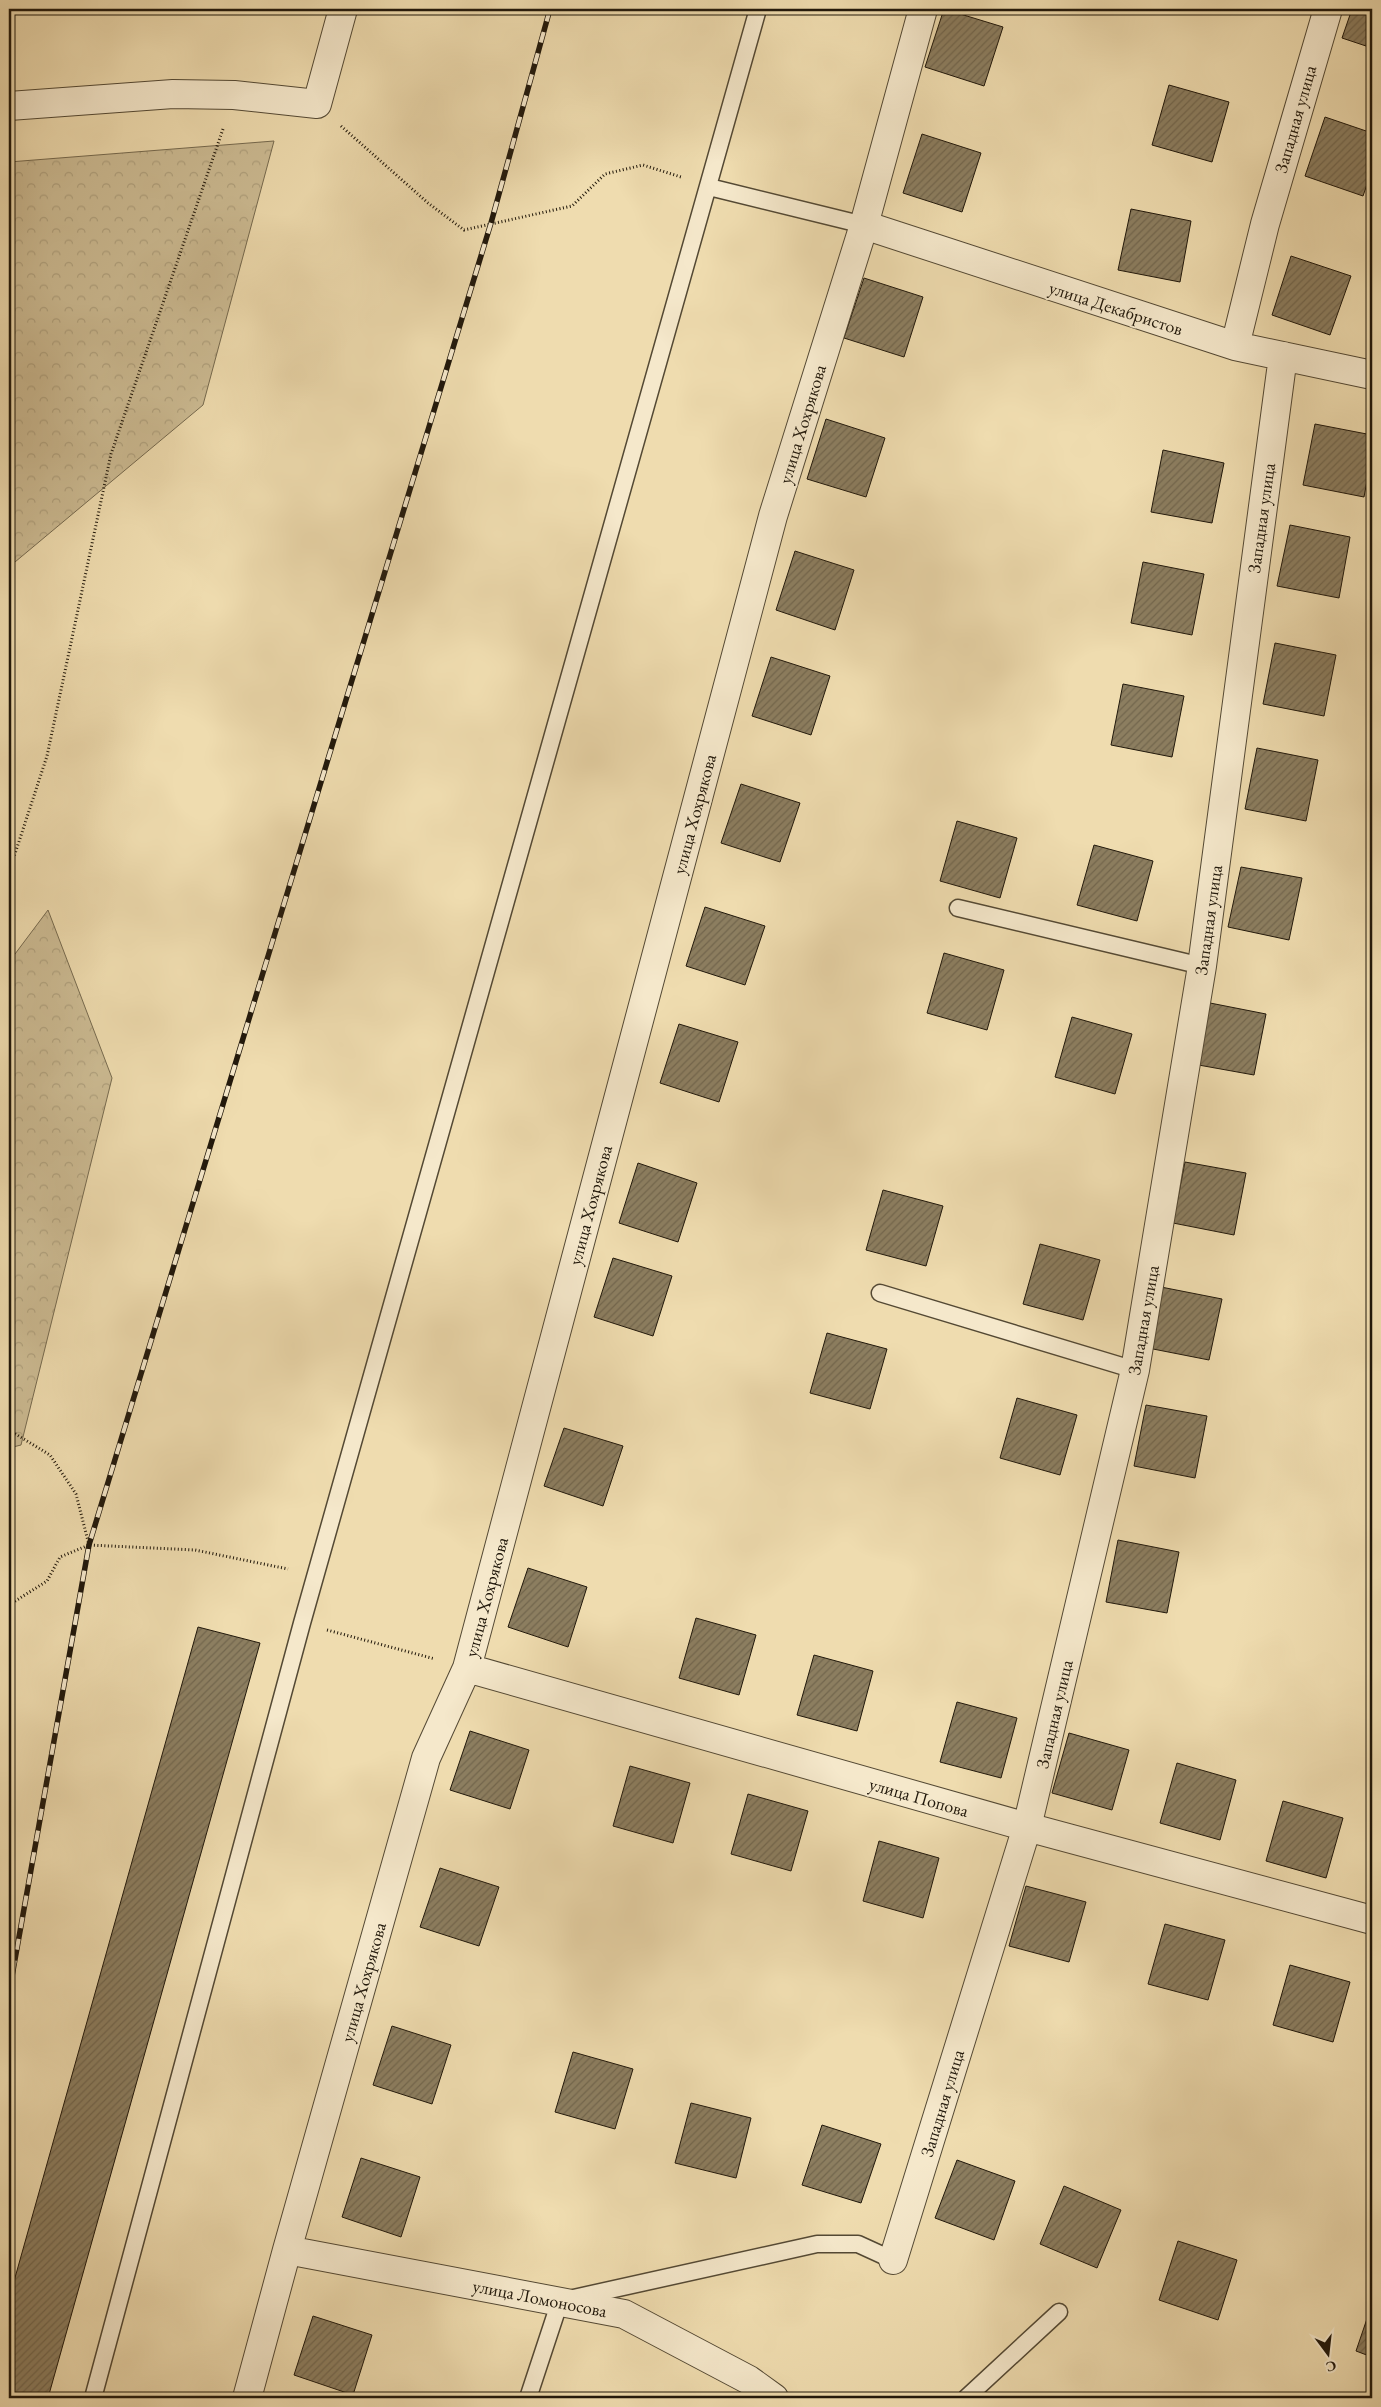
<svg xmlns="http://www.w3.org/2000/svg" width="1381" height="2407" font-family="'EB Garamond',serif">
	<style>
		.forest { fill: url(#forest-crowns); stroke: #766a4f }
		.building { fill: url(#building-hatch); stroke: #21180b }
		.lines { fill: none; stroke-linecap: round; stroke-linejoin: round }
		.service-casing { stroke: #544934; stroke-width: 19 }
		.minor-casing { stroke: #544934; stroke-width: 30 }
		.path { stroke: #21180b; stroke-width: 3; stroke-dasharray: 1 2.5; stroke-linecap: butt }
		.service { stroke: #f5e8cb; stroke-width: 16 }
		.minor { stroke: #f5e8cb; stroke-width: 28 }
		.rail-casing { stroke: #21180b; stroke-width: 5.5 }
		.rail { stroke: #f5e8cb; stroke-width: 4; stroke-dasharray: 11; stroke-linecap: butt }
		.labels { text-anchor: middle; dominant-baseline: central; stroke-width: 4; stroke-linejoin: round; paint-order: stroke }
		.street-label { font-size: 18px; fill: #21180b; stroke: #f5e8cb }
	</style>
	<defs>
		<pattern id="forest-crowns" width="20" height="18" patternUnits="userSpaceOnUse" patternTransform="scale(1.25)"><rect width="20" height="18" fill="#ccbb93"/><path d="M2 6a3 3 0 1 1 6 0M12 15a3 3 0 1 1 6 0" fill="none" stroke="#afa07d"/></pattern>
		<pattern id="building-hatch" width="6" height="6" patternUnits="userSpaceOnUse" patternTransform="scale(1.25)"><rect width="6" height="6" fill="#8c7e60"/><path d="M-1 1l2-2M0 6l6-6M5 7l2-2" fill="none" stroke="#72664d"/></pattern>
	</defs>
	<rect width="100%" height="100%" fill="#efdcaf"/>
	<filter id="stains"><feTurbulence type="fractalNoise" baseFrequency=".004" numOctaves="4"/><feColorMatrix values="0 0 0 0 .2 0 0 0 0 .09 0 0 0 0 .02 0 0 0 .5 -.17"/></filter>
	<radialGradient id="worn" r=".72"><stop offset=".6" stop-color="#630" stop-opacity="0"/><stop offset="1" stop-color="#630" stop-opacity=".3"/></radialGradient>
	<!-- forest -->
	<path class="forest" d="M274,141L203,405L9,567V162Z
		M48,910L112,1078L21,1445L9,1448V962Z"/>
	<!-- building -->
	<path class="building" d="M944,9L1003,27L984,86L925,67Z
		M1352,9H1372V48L1342,38Z
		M1169,85L1229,102L1212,162L1152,145Z
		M1325,117L1372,133V170L1363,196L1305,176Z
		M922,134L981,153L962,212L903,193Z
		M1131,209L1191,221L1180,282L1118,270Z
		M1291,256L1351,276L1330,335L1272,315Z
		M864,278L923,297L904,357L844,338Z
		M826,419L885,438L866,497L807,479Z
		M1315,424L1372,435V453L1364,497L1303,485Z
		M1163,450L1224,463L1212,523L1151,512Z
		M1290,525L1350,537L1339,598L1277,586Z
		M795,551L854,570L835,630L776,610Z
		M1143,562L1204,574L1192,635L1131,623Z
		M1275,643L1336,655L1324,716L1263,704Z
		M771,657L830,676L811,735L752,716Z
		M1123,684L1184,696L1172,757L1111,745Z
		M1257,748L1318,760L1306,821L1245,809Z
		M741,784L800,803L780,862L721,843Z
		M957,821L1017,838L1000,898L940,881Z
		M1094,845L1153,861L1137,921L1077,905Z
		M1241,867L1302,878L1289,940L1228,927Z
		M705,907L765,926L745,985L686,966Z
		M944,953L1004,970L987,1030L927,1013Z
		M1205,1002L1266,1014L1254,1075L1193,1064Z
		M1072,1017L1132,1034L1115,1094L1055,1077Z
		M679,1024L738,1042L719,1102L660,1083Z
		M1185,1162L1246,1173L1234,1235L1173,1223Z
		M638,1163L697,1183L678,1242L619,1223Z
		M883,1190L943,1206L926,1266L866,1250Z
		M1040,1244L1100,1260L1083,1320L1023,1304Z
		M613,1258L672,1276L653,1336L594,1317Z
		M1161,1287L1222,1299L1209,1360L1148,1348Z
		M827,1333L887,1349L870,1409L810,1393Z
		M1017,1398L1077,1415L1060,1475L1000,1458Z
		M1146,1405L1207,1416L1195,1478L1134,1466Z
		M564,1428L623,1446L603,1506L544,1486Z
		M1118,1540L1179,1552L1167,1613L1106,1602Z
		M528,1568L587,1587L568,1647L508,1627Z
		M696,1618L756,1635L739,1695L679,1678Z
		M198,1627L260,1643L48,2398H9V2299Z
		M814,1655L873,1671L857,1731L797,1715Z
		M957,1702L1017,1718L1001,1778L940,1762Z
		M470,1731L529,1750L510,1809L450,1790Z
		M1069,1733L1129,1750L1112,1810L1052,1793Z
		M1177,1763L1236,1780L1220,1840L1160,1823Z
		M630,1766L690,1783L673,1843L613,1826Z
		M748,1794L808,1811L791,1871L731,1854Z
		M1283,1801L1343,1818L1326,1878L1266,1861Z
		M879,1841L939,1858L923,1918L863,1901Z
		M440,1868L499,1887L479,1946L420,1927Z
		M1026,1886L1086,1902L1069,1962L1009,1946Z
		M1165,1924L1225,1940L1208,2000L1148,1984Z
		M1290,1965L1350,1982L1333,2042L1273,2025Z
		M392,2026L451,2045L432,2104L373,2085Z
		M573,2052L633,2069L615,2129L555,2112Z
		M691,2103L751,2118L736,2178L675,2163Z
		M822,2125L881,2144L861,2203L802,2185Z
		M361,2158L420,2177L401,2237L342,2217Z
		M957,2160L1015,2181L994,2240L935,2218Z
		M1064,2186L1121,2210L1097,2268L1040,2244Z
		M1178,2241L1237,2260L1218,2320L1159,2300Z
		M1372,2304V2357L1356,2351Z
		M313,2316L372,2335L353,2395L294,2375Z
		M598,2392L605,2398H592Z
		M1338,2394L1352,2398H1337Z"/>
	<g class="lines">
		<defs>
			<path id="service" d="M709,187L864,225
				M958,908L1202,966
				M880,1293L1135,1370
				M93,2398L302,1623L758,9
				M528,2398L560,2301L817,2244H858L893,2260
				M966,2398L1059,2312"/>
			<path id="minor" d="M9,106L173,94L234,95L317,104L343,9
				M864,225L1235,346L1372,375
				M1235,346L1265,224L1328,9
				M467,1668L1027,1827L1372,1920
				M287,2250L624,2314L749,2380L774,2398
				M893,2260L1027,1827L1135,1370L1202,966L1283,356
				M247,2398L287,2250L426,1758L467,1668L773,516L864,225L923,9"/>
		</defs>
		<!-- service casing -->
		<use href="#service" class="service-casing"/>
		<!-- minor casing -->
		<use href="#minor" class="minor-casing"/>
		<!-- path -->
		<path class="path" d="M341,126L428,203L464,230L572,206L605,174L643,165L681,177
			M9,872L47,756L111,454L223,129
			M9,1430L50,1455L76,1494L89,1545
			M9,1605L47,1581L60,1557L89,1545L195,1550L288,1569
			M327,1630L435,1659"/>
		<!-- service -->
		<use href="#service" class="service"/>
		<!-- minor -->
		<use href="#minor" class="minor"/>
		<defs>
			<path id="rail" d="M9,1993L89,1545L491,223L550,9"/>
		</defs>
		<!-- rail casing -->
		<use href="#rail" class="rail-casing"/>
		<!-- rail -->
		<use href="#rail" class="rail"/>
	</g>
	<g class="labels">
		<!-- street labels -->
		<g class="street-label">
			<text transform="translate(1295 119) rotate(-74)">Западная улица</text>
			<text transform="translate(1116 308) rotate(18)">улица Декабристов</text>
			<text transform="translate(802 424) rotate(-73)">улица Хохрякова</text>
			<text transform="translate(1261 518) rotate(-82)">Западная улица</text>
			<text transform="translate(694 814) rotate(-75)">улица Хохрякова</text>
			<text transform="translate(1208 920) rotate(-82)">Западная улица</text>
			<text transform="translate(590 1205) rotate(-75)">улица Хохрякова</text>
			<text transform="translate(1143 1320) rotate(-80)">Западная улица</text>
			<text transform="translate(486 1597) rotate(-75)">улица Хохрякова</text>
			<text transform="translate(1054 1714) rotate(-77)">Западная улица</text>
			<text transform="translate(919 1797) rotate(16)">улица Попова</text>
			<text transform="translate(363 1982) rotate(-74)">улица Хохрякова</text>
			<text transform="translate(942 2103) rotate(-73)">Западная улица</text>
			<text transform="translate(540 2298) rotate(11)">улица Ломоносова</text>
		</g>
	</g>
	<!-- margin -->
	<rect width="1381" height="2407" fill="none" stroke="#efdcaf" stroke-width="30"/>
	<rect x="10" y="10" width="1361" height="2387" fill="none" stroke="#21180b" stroke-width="2.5"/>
	<rect x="15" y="15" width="1351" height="2377" fill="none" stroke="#21180b"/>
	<!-- north arrow -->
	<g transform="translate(1328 2354) rotate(165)" stroke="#f5e8cb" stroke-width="4" paint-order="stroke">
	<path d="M0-4L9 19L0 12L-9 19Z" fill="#21180b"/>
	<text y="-8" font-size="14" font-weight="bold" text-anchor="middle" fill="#21180b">С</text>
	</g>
	<rect width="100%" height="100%" filter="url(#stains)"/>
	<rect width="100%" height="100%" fill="url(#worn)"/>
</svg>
